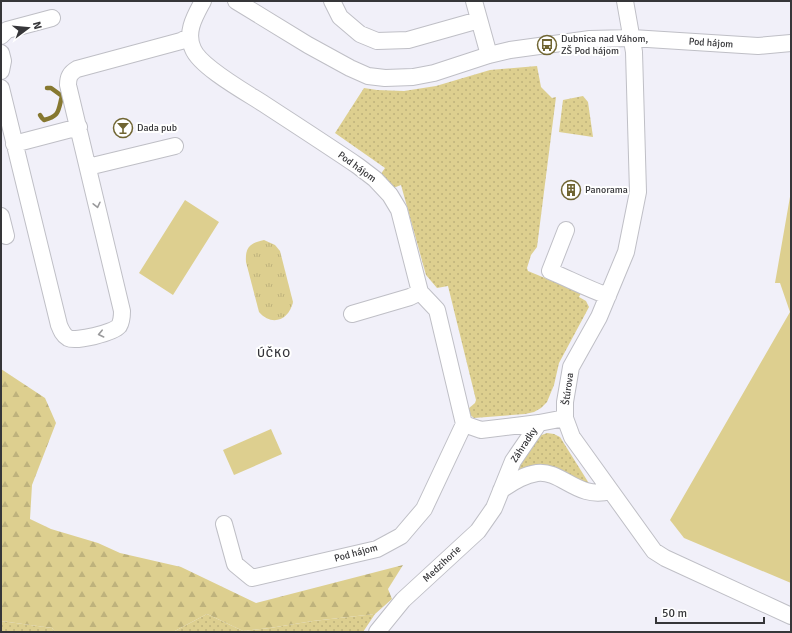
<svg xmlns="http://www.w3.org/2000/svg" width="792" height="633" font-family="Signika,sans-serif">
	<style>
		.grass { fill: url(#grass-dots) }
		.forest { fill: url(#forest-firs) }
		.park { fill: url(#park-tufts) }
		.garden { fill: #ddcf8f }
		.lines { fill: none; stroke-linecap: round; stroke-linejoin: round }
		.stream { stroke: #867830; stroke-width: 4.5 }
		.minor-casing { stroke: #bfbfc6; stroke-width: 18 }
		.minor { stroke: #fff; stroke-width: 16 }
		.oneway { stroke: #9a9a9c }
		.labels { text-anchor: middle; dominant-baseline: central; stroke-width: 4; stroke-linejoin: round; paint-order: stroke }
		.poi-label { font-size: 10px; fill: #363639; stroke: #fff; text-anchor: start }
		.street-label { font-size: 10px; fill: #363639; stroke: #fff }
		.quarter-label { font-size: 12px; letter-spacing: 1px; fill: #333339; stroke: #fff }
	</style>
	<defs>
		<pattern id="grass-dots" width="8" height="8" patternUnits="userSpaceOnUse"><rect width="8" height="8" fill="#ddcf8f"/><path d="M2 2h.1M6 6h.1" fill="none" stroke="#beb27c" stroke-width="1.8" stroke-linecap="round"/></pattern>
		<pattern id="forest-firs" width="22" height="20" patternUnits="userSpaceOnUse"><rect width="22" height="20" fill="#ddcf8f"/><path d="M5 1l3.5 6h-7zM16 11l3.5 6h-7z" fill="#beb27c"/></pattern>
		<pattern id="park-tufts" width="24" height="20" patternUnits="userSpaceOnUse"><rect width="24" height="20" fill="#ddcf8f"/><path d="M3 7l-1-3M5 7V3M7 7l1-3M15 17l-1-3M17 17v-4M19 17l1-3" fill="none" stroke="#beb27c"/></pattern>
	</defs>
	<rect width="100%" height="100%" fill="#f1f0f9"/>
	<!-- grass -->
	<path class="grass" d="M537,66L541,87L552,98L556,97L537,247L531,255L527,268L528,271L581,293L579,297L586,301L589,307L559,363L554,385L547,402L541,408L534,412L525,414L474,418L469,414L468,409L475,403L476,400L448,286L437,288L426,275L401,185L388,190L378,178L385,168L335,133L364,88L377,90L404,91L436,86L490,70Z
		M583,96L588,102L593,137L559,132L563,100Z
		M547,433L554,434L560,437L590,485L512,471L539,436Z
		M207,614L243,631L270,628L313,621L375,614L363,632H173Z
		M1,621L52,628L55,632H1Z"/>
	<!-- forest -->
	<path class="forest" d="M1,369L45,398L56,423L32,485L30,519L51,529L98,543L120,553L181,567L256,603L403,565L388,589L392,599L375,614L313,621L270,628L243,631L207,614L173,632H55L52,628L1,621Z"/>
	<!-- park -->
	<path class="park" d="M264,240L275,245L280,251L293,302C289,320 272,327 259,312L246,262C245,247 250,243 264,240Z"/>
	<!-- garden -->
	<path class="garden" d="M791,191V583L684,538L670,520L790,312L780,283H775Z
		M185,200L219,222L173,295L139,273Z
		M271,429L282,454L234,475L223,450Z"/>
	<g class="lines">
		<!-- stream -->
		<path class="stream" d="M40,115L42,118L44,120C60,116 58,111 62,96L51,88H47"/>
		<defs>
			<path id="minor" d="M203,1C195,16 185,32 193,49C200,67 247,93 264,104C296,125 327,145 358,166L375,179L390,195L399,210L420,292L437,310L464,424L424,509L401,536L377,549L252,578L235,564L224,524
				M236,1L308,45L350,68L368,76L385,78L413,77L434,73L489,55L510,50L590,39L632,38L758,46L791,43
				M332,1L340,17L360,34L377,41L408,40L479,20
				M474,1L489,55
				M625,1L634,52L638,192L626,252L599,317L571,367L565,402V418L572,437L654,551L665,558L791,616
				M1,36L7,30L52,18
				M1,53L3,61L1,71
				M1,88L59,325C61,330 63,335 68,338C76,342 113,333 119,326C122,321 122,316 122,311L68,85C68,77 70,73 77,69L181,41L190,36
				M14,144L79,127
				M88,167L175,146
				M1,216L6,236
				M566,230L550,271C569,279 588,289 608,296
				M352,314L410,297L420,292
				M464,424L481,430L539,423L565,418
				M501,490C512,483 523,475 537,473C562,470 577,500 610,491
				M377,632L403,600L478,531L494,508L513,461L539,423"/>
		</defs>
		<!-- minor casing -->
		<use href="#minor" class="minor-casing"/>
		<!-- minor -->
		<use href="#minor" class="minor"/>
	</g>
	<!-- one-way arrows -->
	<defs><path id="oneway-chevron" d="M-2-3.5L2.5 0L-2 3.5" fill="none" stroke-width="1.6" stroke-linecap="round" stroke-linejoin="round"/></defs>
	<g class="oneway">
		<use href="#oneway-chevron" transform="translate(97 205) rotate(77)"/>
		<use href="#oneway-chevron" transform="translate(101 334) rotate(167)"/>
	</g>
	<!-- icons -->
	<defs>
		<symbol id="bus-ring" viewBox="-11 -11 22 22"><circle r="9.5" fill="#fff" stroke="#706532" stroke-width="1.5"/><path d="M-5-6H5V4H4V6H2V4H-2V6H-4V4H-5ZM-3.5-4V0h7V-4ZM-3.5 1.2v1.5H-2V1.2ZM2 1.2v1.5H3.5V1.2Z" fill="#706532"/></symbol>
		<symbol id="bar-ring" viewBox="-11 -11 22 22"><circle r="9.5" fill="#fff" stroke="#706532" stroke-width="1.5"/><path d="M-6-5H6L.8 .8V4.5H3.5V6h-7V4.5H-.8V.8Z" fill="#706532"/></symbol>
		<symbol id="building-ring" viewBox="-11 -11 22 22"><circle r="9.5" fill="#fff" stroke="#706532" stroke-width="1.5"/><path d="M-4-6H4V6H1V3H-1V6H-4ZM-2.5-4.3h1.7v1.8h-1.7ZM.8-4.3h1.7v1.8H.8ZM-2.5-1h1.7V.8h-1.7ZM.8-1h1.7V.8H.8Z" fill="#706532"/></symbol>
	</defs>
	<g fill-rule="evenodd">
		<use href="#bus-ring" x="536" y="34" width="22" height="22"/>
		<use href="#bar-ring" x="112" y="117" width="22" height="22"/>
		<use href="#building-ring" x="560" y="179" width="22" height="22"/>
	</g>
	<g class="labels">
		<!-- poi labels -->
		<g class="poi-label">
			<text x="561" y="39">Dubnica nad Váhom,<tspan x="561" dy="12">ZŠ Pod hájom</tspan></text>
			<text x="137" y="128">Dada pub</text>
			<text x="585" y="190">Panorama</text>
		</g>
		<!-- street labels -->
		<g class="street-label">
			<text transform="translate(711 43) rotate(4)">Pod hájom</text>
			<text transform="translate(357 167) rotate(36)">Pod hájom</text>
			<text transform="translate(568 389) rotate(-82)">Štúrova</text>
			<text transform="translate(524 445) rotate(-57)">Záhradky</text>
			<text transform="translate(356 553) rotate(-15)">Pod hájom</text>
			<text transform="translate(442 564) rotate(-43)">Medzihorie</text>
		</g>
		<!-- quarter labels -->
		<g class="quarter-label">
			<text x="274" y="353">ÚČKO</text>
		</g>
	</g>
	<!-- border -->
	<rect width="792" height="633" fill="none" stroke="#363639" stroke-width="4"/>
	<!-- north arrow -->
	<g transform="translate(28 28) rotate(74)" stroke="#ffffff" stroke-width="3" paint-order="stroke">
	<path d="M0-3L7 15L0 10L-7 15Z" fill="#363639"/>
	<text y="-6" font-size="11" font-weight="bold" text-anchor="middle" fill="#363639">N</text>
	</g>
	<!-- scale -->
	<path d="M656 617v6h108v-6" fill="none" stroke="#363639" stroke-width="2"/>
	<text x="662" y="617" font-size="12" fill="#363639" stroke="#ffffff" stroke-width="3" paint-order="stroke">50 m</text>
</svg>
